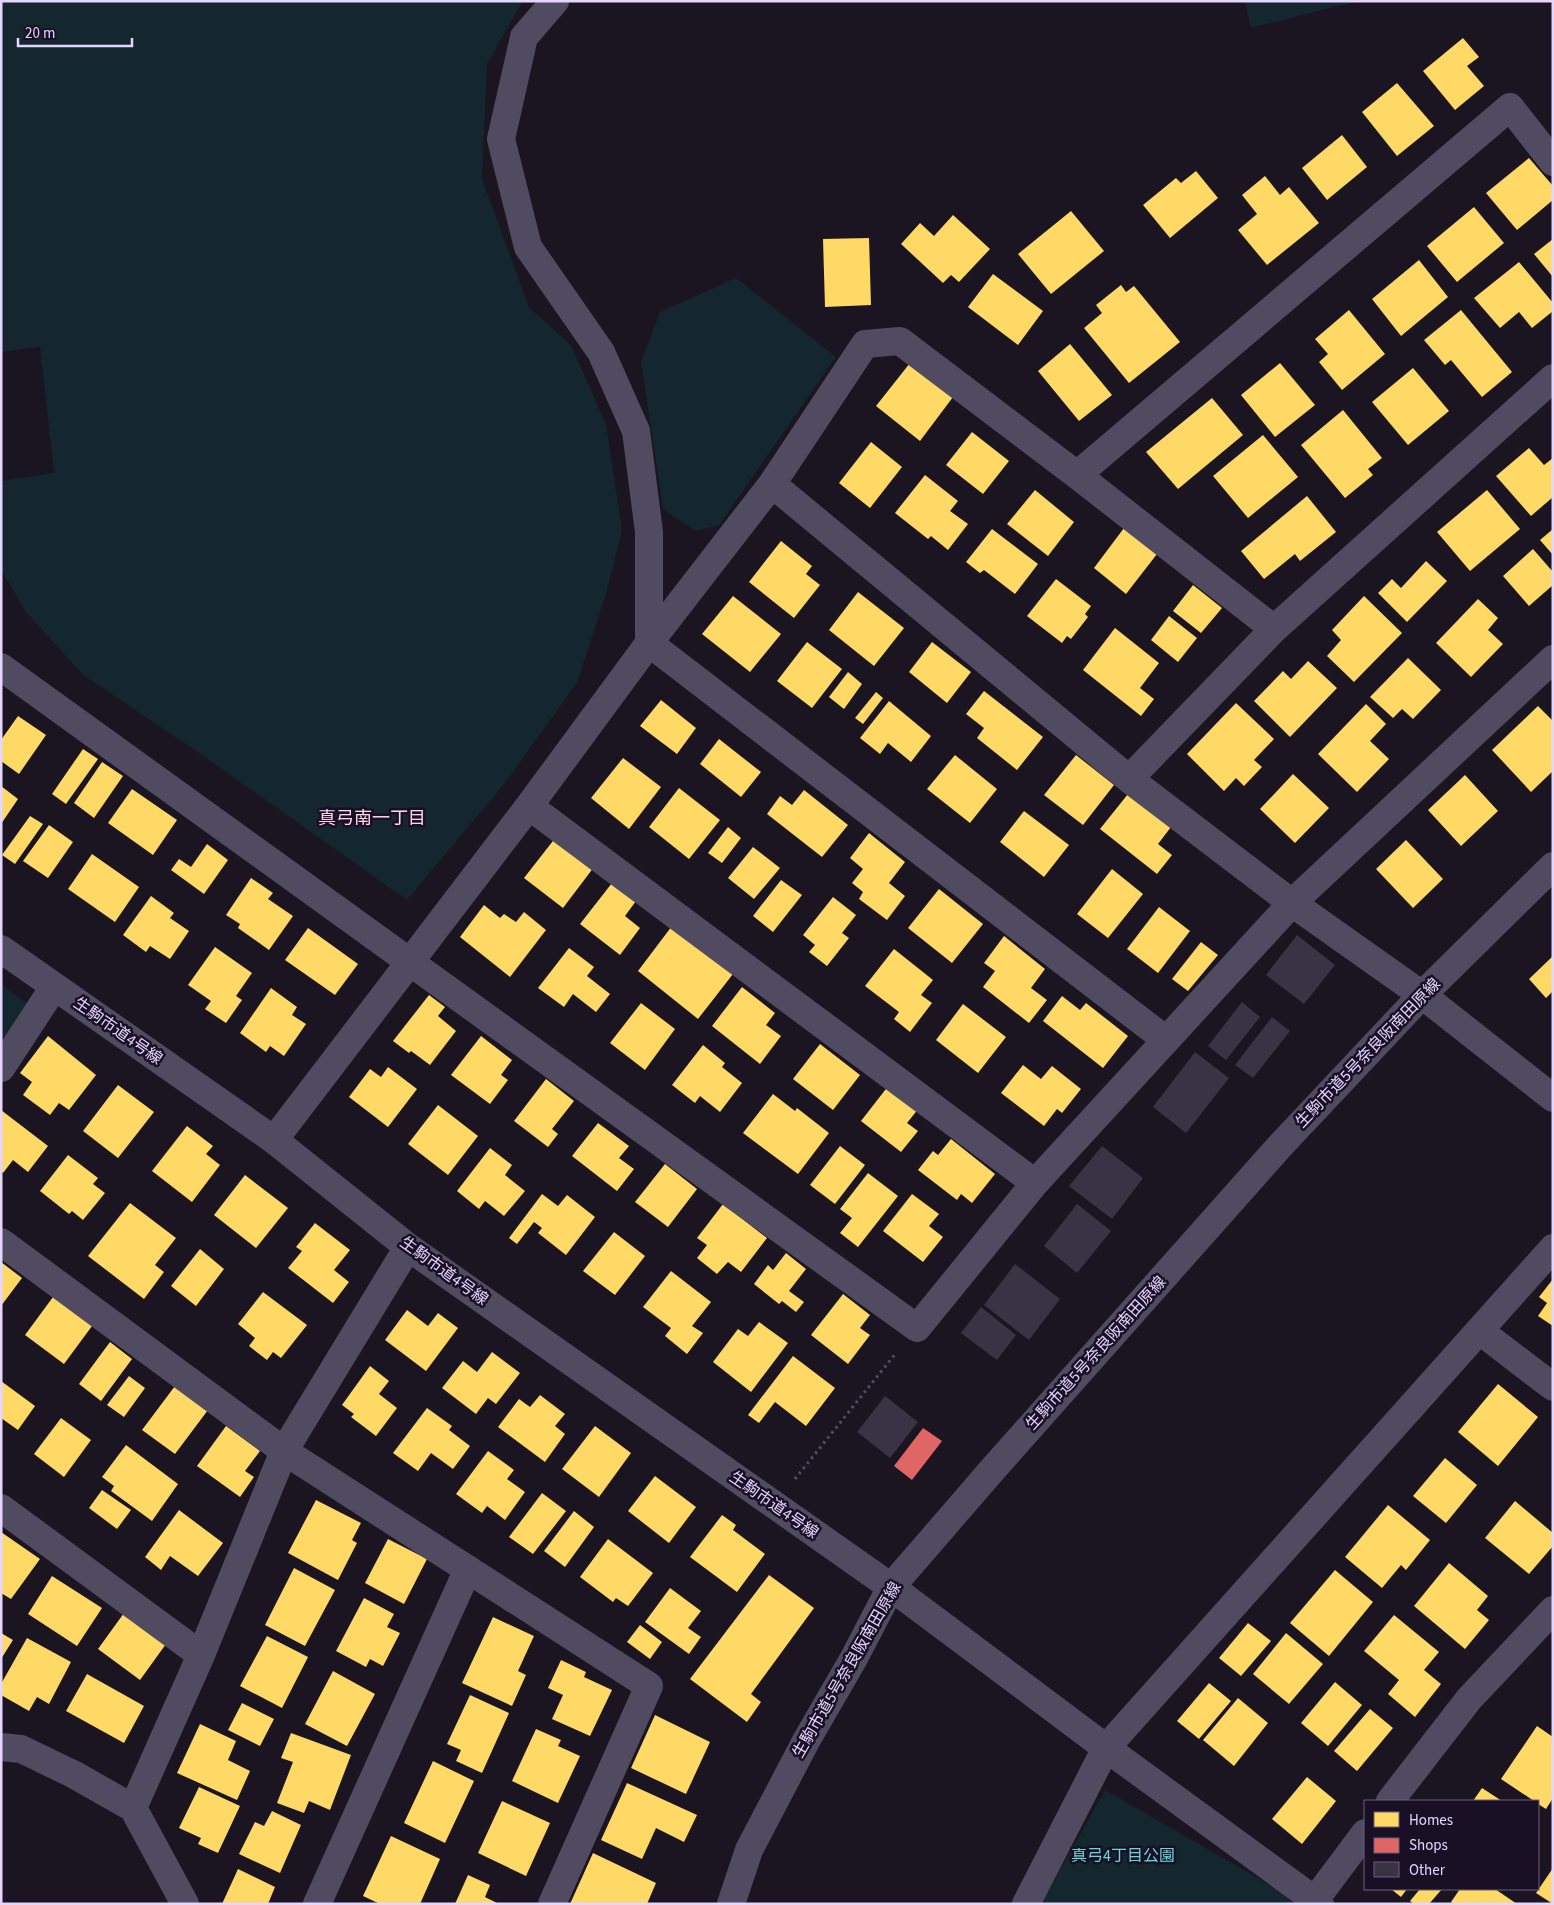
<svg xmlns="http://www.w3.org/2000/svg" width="1554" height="1905" font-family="'Source Sans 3','Noto Sans JP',sans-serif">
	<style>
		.green { fill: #14262e }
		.homes { fill: #ffd966 }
		.shops { fill: #e06666 }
		.building { fill: #3a3343 }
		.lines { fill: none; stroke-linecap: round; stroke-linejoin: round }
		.path { stroke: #4d5263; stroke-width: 3; stroke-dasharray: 2.5 4; stroke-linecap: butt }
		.minor { stroke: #514b61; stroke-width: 28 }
		.tertiary { stroke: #514b61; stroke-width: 28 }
		.labels { text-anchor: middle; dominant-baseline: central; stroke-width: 5; stroke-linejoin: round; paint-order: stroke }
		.street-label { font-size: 16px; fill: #e5d6fe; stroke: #1a1026 }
		.park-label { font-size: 16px; fill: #64dadc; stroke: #1a1026 }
		.neighbourhood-label { font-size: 18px; fill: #fed8e6; stroke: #1a1026 }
	</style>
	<rect width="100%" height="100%" fill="#1b1521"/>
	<!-- green -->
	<path class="green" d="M1,1H523L487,64L482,179L529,307L571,345L606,424L622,531L606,594L577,683L504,784L407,900L199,753L82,674L26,612L1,570V481L54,473L40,347L1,352Z
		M1245,1H1358L1251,28Z
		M736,278L836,357L719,525L696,531L663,509L641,362L660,312Z
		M1,984L28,1004L1,1045Z
		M1105,1790L1300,1902L1299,1904H1041Z"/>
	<!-- homes -->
	<path class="homes" d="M1463,38L1479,57L1467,66L1484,86L1455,110L1423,71Z
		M1397,83L1434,126L1397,156L1362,112Z
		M1342,135L1367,167L1327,200L1302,168Z
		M1529,158L1553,186V200L1517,230L1486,193Z
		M1196,171L1218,198L1170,238L1143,205L1176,178L1181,183Z
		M1265,176L1280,195L1289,187L1319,223L1267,265L1238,230L1257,214L1242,195Z
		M1474,207L1504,243L1457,282L1427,246Z
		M1071,211L1104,251L1051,294L1018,254Z
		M953,215L990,249L959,282L951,275L943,283L901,244L920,223L934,236Z
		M869,238L871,305L825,307L823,239Z
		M1553,239V277L1534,254Z
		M1419,260L1448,297L1401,336L1372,299Z
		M1519,262L1553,303V311L1532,328L1519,312L1500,328L1474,298Z
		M993,274L1043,311L1018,345L968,307Z
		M1121,285L1126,292L1134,286L1180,342L1129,383L1084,328L1102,313L1096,305Z
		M1349,310L1385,354L1342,390L1319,362L1328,354L1315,339Z
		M1461,310L1512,372L1482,397L1451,360L1445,365L1424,340Z
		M1070,344L1112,395L1079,421L1038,371Z
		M910,363L953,397L920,441L876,406Z
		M1280,363L1315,405L1275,437L1241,395Z
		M1413,368L1449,411L1408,445L1372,402Z
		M1212,398L1243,435L1178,489L1146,452Z
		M1343,410L1382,458L1368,469L1373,475L1345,498L1301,445Z
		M972,432L1009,461L983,494L946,465Z
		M1263,435L1298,477L1248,518L1213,476Z
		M871,442L902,467L870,508L839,483Z
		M1529,448L1544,465L1553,458V497L1531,516L1496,476Z
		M925,475L958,501L950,511L968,524L948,550L931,536L928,539L895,513Z
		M1035,490L1074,522L1048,556L1007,524Z
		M1487,490L1520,529L1470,571L1437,532Z
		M1307,496L1336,532L1300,561L1295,554L1264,579L1241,551Z
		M1124,528L1157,554L1126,594L1094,568Z
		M992,529L1038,564L1015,594L984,570L980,573L966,562Z
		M1553,529V555L1540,540Z
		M781,541L812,566L806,574L820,585L794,618L749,582Z
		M1533,549L1553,572V585L1529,606L1503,576Z
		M1426,561L1447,581L1407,622L1378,593L1392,579L1401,588Z
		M1056,579L1091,606L1085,614L1088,617L1071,639L1067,636L1062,643L1027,616Z
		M1193,585L1222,608L1201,633L1173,611Z
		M858,592L904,628L874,666L829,630Z
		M733,596L781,634L750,672L702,634Z
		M1364,596L1402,633L1354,682L1327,656L1341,640L1332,630Z
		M1478,599L1498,618L1488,630L1503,644L1471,677L1436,643Z
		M1169,616L1197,638L1178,662L1151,640Z
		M1115,628L1159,663L1140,688L1154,699L1141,716L1083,670Z
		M807,642L842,669L812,708L777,681Z
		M932,642L971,672L947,703L909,672Z
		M1408,658L1441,690L1413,719L1402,709L1393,718L1370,697Z
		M1308,661L1337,688L1290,737L1254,701L1283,671L1291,679Z
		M848,672L862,684L844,709L829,697Z
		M984,691L1043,737L1017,770L977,738L984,728L966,714Z
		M876,692L883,698L863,724L855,718Z
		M661,700L696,728L677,754L640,726Z
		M889,701L931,736L911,762L888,743L880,754L860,738Z
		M1236,703L1274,739L1254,760L1262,767L1244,786L1236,778L1224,791L1187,754Z
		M1366,704L1386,724L1370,741L1389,759L1357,792L1318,754Z
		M1538,706L1553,721V771L1531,792L1492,750Z
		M18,716L46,735L19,774L1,761V740Z
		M719,739L761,772L741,797L700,764Z
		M83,749L98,759L66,804L52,794Z
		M955,755L997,789L970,823L927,789Z
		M1076,755L1114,785L1083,825L1044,795Z
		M623,758L661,787L629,829L591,798Z
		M102,762L123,776L94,818L74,803Z
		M1293,774L1329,808L1295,843L1260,809Z
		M1465,775L1498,811L1461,846L1428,810Z
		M1,786L18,799L1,824Z
		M679,788L720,820L689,859L649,827Z
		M132,789L177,820L153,855L108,823Z
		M804,790L848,825L822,857L767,814L780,796L792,805Z
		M1128,794L1171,827L1158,844L1172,855L1157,874L1100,829Z
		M1024,811L1069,845L1044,877L1000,842Z
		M30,816L43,824L15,864L2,855Z
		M49,825L73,842L48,878L23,861Z
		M728,827L741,838L722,863L708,853Z
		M869,833L905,862L889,883L905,896L887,920L859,899L863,892L852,883L863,869L850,858Z
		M556,837L594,867L563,908L524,878Z
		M1406,840L1443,879L1413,908L1376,869Z
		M207,844L228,860L204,894L171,870L179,859L191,867Z
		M753,847L780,868L754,899L728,878Z
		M92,854L139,887L115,922L68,889Z
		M1112,869L1143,894L1108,938L1077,914Z
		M251,878L273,893L268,899L293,916L269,950L238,928L240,924L226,915Z
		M781,880L802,895L773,932L753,916Z
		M612,883L636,901L625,916L640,928L620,955L580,924Z
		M939,889L983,924L952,963L908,928Z
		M151,896L174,913L170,918L189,931L170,959L150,946L146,952L123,935Z
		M833,897L856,915L842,933L849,938L827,966L809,952L815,945L803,935Z
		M484,905L500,918L504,914L516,922L524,912L546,930L510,977L460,937Z
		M1159,907L1190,931L1158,973L1127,949Z
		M675,922L733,974L698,1019L638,971Z
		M308,928L358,964L335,995L285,960Z
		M1004,936L1045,969L1031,988L1047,1000L1029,1023L983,987L995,971L984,963Z
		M1201,942L1218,955L1188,991L1172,979Z
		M215,947L252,973L236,996L242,1000L226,1023L205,1009L211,1001L188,985Z
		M569,948L594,967L587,976L610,994L596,1012L573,994L564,1007L538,988Z
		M894,949L933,980L921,995L932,1003L910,1032L894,1019L899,1012L865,986Z
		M1553,956V991L1546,998L1529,979Z
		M742,987L775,1013L766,1025L781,1036L760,1064L712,1026Z
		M271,988L297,1007L292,1015L306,1024L284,1056L270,1046L266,1052L240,1033Z
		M429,995L445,1007L438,1016L456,1031L430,1065L411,1051L409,1053L393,1041Z
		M1062,996L1080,1010L1086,1003L1128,1036L1103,1068L1043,1021Z
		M641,1003L675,1029L645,1070L610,1043Z
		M963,1004L1006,1037L978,1073L936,1040Z
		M48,1036L96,1075L69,1110L59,1103L50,1115L23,1095L32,1082L20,1073Z
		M481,1036L512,1060L501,1075L508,1080L490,1104L451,1075Z
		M820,1044L860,1075L833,1110L793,1079Z
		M703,1045L725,1063L722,1067L742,1083L720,1112L700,1096L695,1103L672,1085Z
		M1023,1065L1041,1079L1052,1066L1081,1089L1062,1113L1057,1109L1044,1126L1001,1093Z
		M388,1067L417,1089L388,1127L349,1097L370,1069L381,1077Z
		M546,1079L574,1101L552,1129L558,1134L548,1147L514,1121Z
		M118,1085L154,1112L118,1158L83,1131Z
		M889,1085L919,1108L907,1123L918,1131L901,1152L861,1121Z
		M773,1094L795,1111L797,1108L829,1133L798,1174L743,1133Z
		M438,1105L478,1136L448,1175L408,1144Z
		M1,1110L48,1146L28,1172L13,1160L3,1173L1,1171Z
		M598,1123L629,1146L619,1158L634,1169L617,1191L572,1156Z
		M187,1126L213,1146L206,1154L220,1165L192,1202L152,1171Z
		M951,1139L995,1174L972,1203L961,1194L957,1200L918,1170L933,1151L938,1155Z
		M840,1146L865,1165L835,1204L810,1185Z
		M490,1148L512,1165L505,1175L525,1191L504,1216L485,1201L479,1209L457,1191Z
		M68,1155L98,1178L93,1184L105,1193L83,1220L72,1211L69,1214L40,1191Z
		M665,1164L697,1189L668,1227L635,1202Z
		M868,1173L898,1196L858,1247L840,1233L852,1218L840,1209Z
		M245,1175L288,1208L256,1248L214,1215Z
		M542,1194L558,1206L567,1195L595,1217L566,1255L538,1233L542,1228L534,1222L517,1244L509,1238Z
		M912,1194L939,1214L929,1226L943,1237L923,1262L883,1231Z
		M130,1203L176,1238L155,1265L164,1272L144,1299L88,1256Z
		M723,1204L767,1238L741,1272L728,1262L717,1274L697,1258L707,1245L697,1238Z
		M315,1223L350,1250L334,1270L349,1282L333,1303L288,1268L302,1251L296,1247Z
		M614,1232L645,1256L615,1295L583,1271Z
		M200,1249L224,1269L196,1306L171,1286Z
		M786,1253L806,1269L789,1291L804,1302L796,1312L782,1301L779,1304L754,1284L768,1265L773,1270Z
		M1,1262L22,1278L1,1306Z
		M671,1271L711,1302L692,1326L703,1333L687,1354L665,1336L671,1328L643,1307Z
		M1553,1279V1326L1538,1316L1547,1303L1539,1297Z
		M263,1292L307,1325L281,1358L273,1352L267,1360L249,1346L255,1338L238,1324Z
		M56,1293L95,1322L64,1364L25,1335Z
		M843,1294L870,1315L860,1328L870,1335L848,1364L811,1335Z
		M407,1310L428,1326L438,1313L458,1328L426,1371L385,1340Z
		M759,1322L788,1343L751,1392L713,1362L738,1329L748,1336Z
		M110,1342L132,1359L101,1401L79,1384Z
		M492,1352L520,1373L496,1404L488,1398L476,1414L442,1388L463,1361L477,1372Z
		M793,1356L835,1388L806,1426L775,1402L759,1423L748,1415Z
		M370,1366L389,1381L379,1394L397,1408L376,1436L351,1417L354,1414L342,1405Z
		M129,1376L145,1388L124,1417L107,1405Z
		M1,1381L35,1406L18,1430L1,1418Z
		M1498,1384L1538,1417L1498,1466L1458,1432Z
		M175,1386L208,1410L175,1454L142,1430Z
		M540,1395L565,1414L555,1426L565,1434L545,1462L498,1427L519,1399L530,1407Z
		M427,1408L452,1426L449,1430L470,1446L453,1469L431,1453L418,1471L393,1453Z
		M61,1418L91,1440L64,1477L34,1454Z
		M226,1426L260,1451L245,1471L254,1477L240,1497L197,1466Z
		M595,1426L631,1453L599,1497L562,1469Z
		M126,1445L178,1484L152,1521L111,1491L114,1486L102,1477Z
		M488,1451L514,1470L507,1479L525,1492L505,1520L487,1506L482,1513L456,1494Z
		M1445,1458L1477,1485L1446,1523L1413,1496Z
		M655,1476L696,1507L669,1543L628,1511Z
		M102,1490L131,1510L117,1529L89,1508Z
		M542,1493L566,1511L533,1554L509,1537Z
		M316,1500L361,1523L352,1540L357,1543L338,1580L288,1553Z
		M1515,1501L1553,1533V1546L1529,1574L1485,1538Z
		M1388,1505L1430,1540L1406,1570L1401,1565L1382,1588L1345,1557Z
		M179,1510L223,1543L198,1576L170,1556L161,1570L145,1557Z
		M574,1511L594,1527L565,1567L544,1551Z
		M722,1515L736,1525L733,1530L765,1554L737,1592L690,1557Z
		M1,1532L40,1559L11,1599L1,1593Z
		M388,1539L427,1559L404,1604L365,1583Z
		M608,1539L653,1573L628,1606L616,1598L613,1602L580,1577Z
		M1449,1563L1488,1596L1477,1610L1489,1620L1465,1649L1414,1606Z
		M294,1568L335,1590L305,1646L265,1625Z
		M1335,1570L1373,1602L1329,1656L1290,1623Z
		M769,1575L814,1608L751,1694L761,1702L747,1722L690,1679Z
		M52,1576L102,1608L77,1646L28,1614Z
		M670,1588L701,1611L688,1628L701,1637L689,1654L645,1622Z
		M364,1598L394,1614L387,1627L400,1633L383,1666L370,1659L366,1667L336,1651Z
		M124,1613L166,1644L140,1680L98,1649Z
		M1394,1615L1439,1652L1424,1670L1441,1684L1415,1717L1388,1694L1399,1680L1364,1651Z
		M493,1617L534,1636L518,1671L526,1675L512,1706L462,1683Z
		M1248,1623L1271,1641L1241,1676L1219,1658Z
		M640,1625L662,1642L650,1659L627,1642Z
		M1,1633L13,1640L1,1659Z
		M1286,1633L1323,1664L1289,1704L1253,1674Z
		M267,1636L308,1657L282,1708L240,1686Z
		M27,1638L71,1662L49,1704L37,1697L29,1711L1,1695V1684Z
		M561,1660L586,1672L584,1677L612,1690L590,1736L552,1719L563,1695L548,1688Z
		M333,1671L375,1694L347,1746L305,1724Z
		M87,1674L144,1706L124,1743L66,1711Z
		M1335,1682L1362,1705L1328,1746L1301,1723Z
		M1209,1683L1231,1701L1199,1739L1177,1721Z
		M470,1695L509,1713L482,1773L456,1761L461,1750L447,1744Z
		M1238,1698L1268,1723L1234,1766L1203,1740Z
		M242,1703L274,1719L260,1746L228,1730Z
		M1370,1709L1393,1728L1357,1771L1334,1751Z
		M655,1715L710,1742L686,1794L631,1768Z
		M200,1724L236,1741L228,1760L250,1771L237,1800L177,1773Z
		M1537,1726L1553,1737V1798L1546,1809L1538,1804V1801H1534L1501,1779Z
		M536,1729L561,1740L558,1746L580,1756L558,1803L512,1781Z
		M291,1733L351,1755L330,1810L309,1801L304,1813L277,1803L293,1762L281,1758Z
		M433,1761L474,1781L445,1843L404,1823Z
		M1307,1777L1336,1801L1302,1844L1272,1819Z
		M627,1783L697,1815L684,1842L656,1828L642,1859L601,1840Z
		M199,1787L240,1806L218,1853L198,1844L201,1838L179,1828Z
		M1482,1788L1502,1801H1473Z
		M502,1801L550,1823L526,1876L478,1853Z
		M272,1811L301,1825L280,1873L239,1854L255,1822L264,1826Z
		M391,1836L440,1859L420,1904H380L363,1896Z
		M593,1853L656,1883L647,1904H570Z
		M1553,1868V1904L1536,1893Z
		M238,1869L275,1887L268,1904H222Z
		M468,1875L490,1885L485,1897L499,1904H455Z
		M1391,1889H1407L1401,1897Z
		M1420,1889H1442L1429,1904H1414L1410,1901Z
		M1460,1889H1495L1517,1904H1454L1451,1902Z"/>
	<!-- shops -->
	<path class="shops" d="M923,1428L942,1441L912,1480L894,1466Z"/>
	<!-- building -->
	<path class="building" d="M1297,935L1335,965L1304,1004L1266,975Z
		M1242,1002L1260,1017L1226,1060L1208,1046Z
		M1272,1017L1290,1031L1253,1078L1235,1065Z
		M1195,1052L1229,1078L1186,1133L1153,1107Z
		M1102,1146L1143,1178L1112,1219L1069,1186Z
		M1077,1204L1111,1231L1077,1273L1044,1246Z
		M1015,1264L1060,1299L1029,1340L984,1305Z
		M981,1307L1016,1335L997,1360L961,1333Z
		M885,1396L918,1422L890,1458L857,1432Z"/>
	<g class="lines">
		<!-- path -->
		<path class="path" d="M795,1479L896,1353"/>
		<!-- minor -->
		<path class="minor" d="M555,1L524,37L501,139L528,247L601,352L636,431L649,532V643L1166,1040
			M1077,475L1510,107L1553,162
			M772,484L1129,779L1292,903L1422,995
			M1,667L917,1328L1035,1183L1292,903L1553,659
			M1129,779L1274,629L1553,378
			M529,806L1035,1183
			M1,1068L54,987
			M274,1140L529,806L649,643L772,484L865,344L900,341L1077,475L1274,629
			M1,1242L284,1451L649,1686L552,1904
			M1480,1331L1553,1387
			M1,1508L201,1655
			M891,1587L1106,1748L1320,1904
			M1,1747L21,1749L73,1774L133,1808
			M1390,1801L1469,1699L1553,1610
			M185,1904L133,1808L201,1655L284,1451L408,1247
			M317,1904L468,1569
			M1026,1904L1106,1748L1553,1248
			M1312,1904L1365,1833"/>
		<!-- tertiary -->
		<path class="tertiary" d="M1,949L274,1140L408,1247L891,1587
			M1422,995L1553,1098
			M731,1904L749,1850L806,1741L854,1658L891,1587L993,1469L1279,1147L1422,995L1553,866"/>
	</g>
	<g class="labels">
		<!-- street labels -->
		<g class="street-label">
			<text transform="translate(118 1031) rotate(35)">生駒市道4号線</text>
			<text transform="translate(1368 1053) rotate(-46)">生駒市道5号奈良阪南田原線</text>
			<text transform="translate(444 1271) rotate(36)">生駒市道4号線</text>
			<text transform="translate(1096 1353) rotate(-48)">生駒市道5号奈良阪南田原線</text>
			<text transform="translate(774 1505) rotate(35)">生駒市道4号線</text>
			<text transform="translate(847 1670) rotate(-60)">生駒市道5号奈良阪南田原線</text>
		</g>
		<!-- park labels -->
		<g class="park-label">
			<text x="1123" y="1856">真弓4丁目公園</text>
		</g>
		<!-- neighbourhood labels -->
		<g class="neighbourhood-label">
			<text x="372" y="818">真弓南一丁目</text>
		</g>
	</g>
	<!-- border -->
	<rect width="1554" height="1905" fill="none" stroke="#e5d6fe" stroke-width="5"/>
	<!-- legend -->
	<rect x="1364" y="1800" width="175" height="90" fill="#1a1026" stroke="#6b5f7c"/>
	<rect x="1374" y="1812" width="25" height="15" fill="#ffd966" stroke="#6b5f7c"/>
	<text x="1409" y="1825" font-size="15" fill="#e5d6fe">Homes</text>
	<rect x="1374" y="1838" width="25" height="15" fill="#e06666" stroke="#6b5f7c"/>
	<text x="1409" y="1850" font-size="15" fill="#e5d6fe">Shops</text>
	<rect x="1374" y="1862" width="25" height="15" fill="#3a3343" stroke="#6b5f7c"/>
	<text x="1409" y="1875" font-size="15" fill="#e5d6fe">Other</text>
	<!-- scale -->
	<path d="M18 38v8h114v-8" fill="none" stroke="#e5d6fe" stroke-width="2.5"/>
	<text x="25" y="38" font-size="15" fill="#e5d6fe" stroke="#1a1026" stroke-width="4" paint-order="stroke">20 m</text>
</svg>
